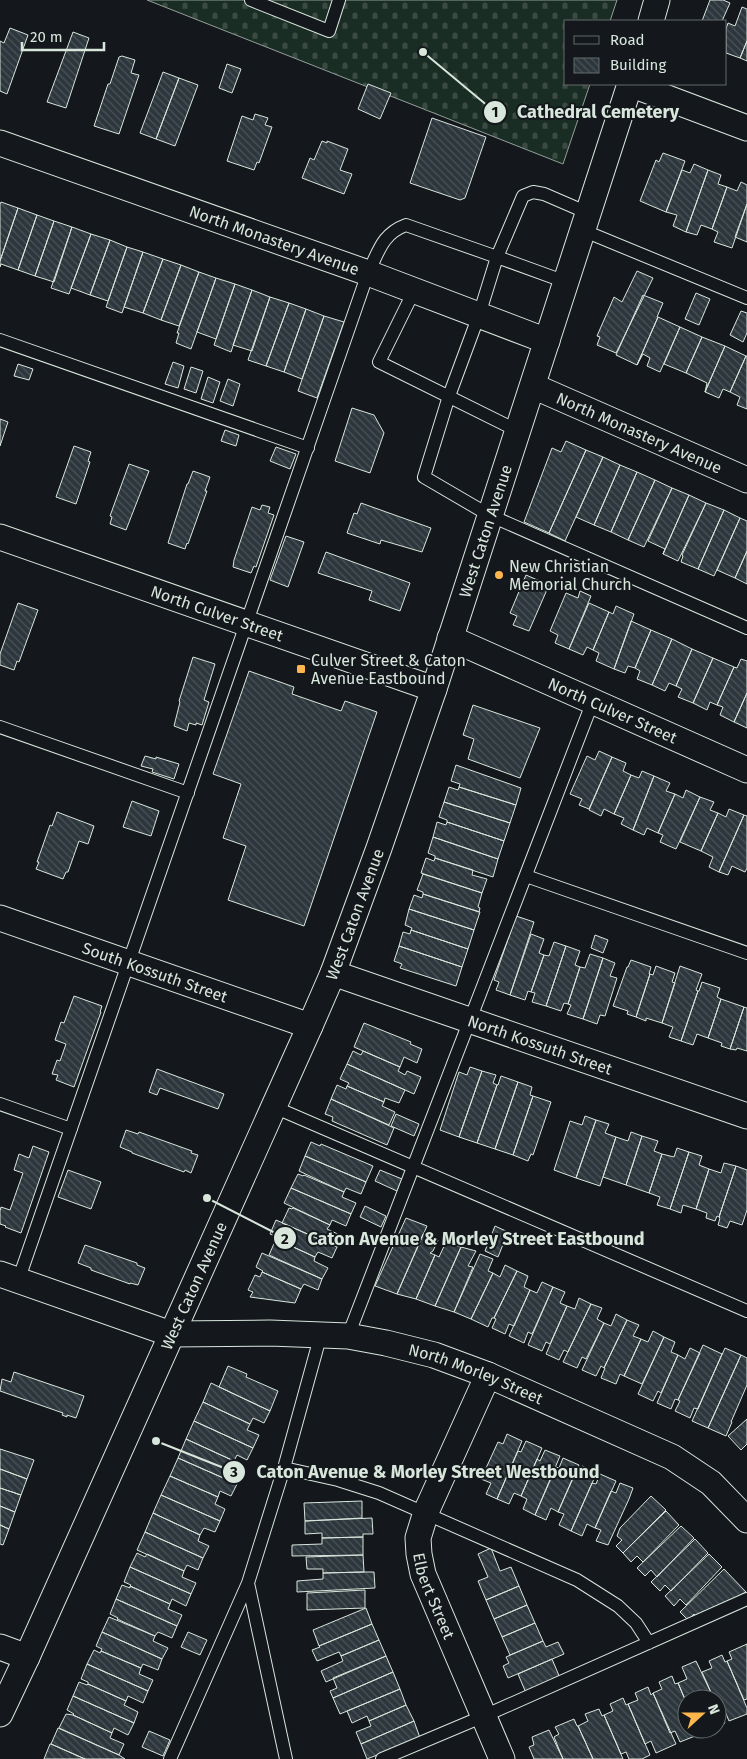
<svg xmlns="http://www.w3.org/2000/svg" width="747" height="1759" font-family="'Fira Sans',sans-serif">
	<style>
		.cemetery { fill: url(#cemetery-stones); stroke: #939e99 }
		.building { fill: url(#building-back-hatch); stroke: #d8e6dc }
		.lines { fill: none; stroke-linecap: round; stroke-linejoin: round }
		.service-casing { stroke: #d8e6dc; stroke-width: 14 }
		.minor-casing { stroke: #d8e6dc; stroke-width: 27 }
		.service { stroke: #14181c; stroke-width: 12 }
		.minor { stroke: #14181c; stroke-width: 25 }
		.poi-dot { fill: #ffb74d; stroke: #14181c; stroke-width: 2 }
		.labels { text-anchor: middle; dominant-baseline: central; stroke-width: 4; stroke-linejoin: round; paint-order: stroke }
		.street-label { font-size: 16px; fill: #d8e6dc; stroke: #14181c }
		.poi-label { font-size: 16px; fill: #d8e6dc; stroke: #14181c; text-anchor: start }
		.leader { fill: none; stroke: #d8e6dc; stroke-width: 2 }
		.callout-dot { fill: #d8e6dc; stroke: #14181c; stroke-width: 2 }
		.mark-label { font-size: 15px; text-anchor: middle; font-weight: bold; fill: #111 }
		.callout-label { font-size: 18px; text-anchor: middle; font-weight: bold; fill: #d8e6dc; stroke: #14181c; stroke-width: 4; stroke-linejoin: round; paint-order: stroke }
	</style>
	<defs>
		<pattern id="cemetery-stones" width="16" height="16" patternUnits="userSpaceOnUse" patternTransform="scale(1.25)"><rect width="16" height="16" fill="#1a2d24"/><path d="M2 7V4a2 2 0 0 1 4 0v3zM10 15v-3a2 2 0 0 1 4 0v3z" fill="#3b4b43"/></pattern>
		<pattern id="building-back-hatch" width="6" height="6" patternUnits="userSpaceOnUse" patternTransform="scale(1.25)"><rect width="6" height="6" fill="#2c363c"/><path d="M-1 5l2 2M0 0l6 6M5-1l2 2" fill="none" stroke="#4a5358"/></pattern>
	</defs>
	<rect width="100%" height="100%" fill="#14181c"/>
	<!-- cemetery -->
	<path class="cemetery" d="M147,0H617L610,21H566V84H590L563,164Z"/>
	<!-- building -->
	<path class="building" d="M710,0H723L730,3L722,21H724H702Z
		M742,7L747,9V41L740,58L726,53V29L728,23L735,26Z
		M10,28L28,35L7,94L0,91V41L4,43Z
		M73,32L89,38L66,108L47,102Z
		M747,41V61L740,58Z
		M122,56L135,60L131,73L139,75L119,134L94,126L108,84H110L119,57Z
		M227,64L241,69L232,93L219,88Z
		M163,72L179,78L156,139L140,133Z
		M179,78L198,85L175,146L156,139Z
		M368,84L391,93L380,119L358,109Z
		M255,114L268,118L265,125L272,127L259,163L257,162L254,170L227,161L242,116L253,120Z
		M432,118L486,137L465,198L460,200L410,183Z
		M322,141L327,143V141L348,149L340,170L352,174L344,194L302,178L310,158L314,160Z
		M663,153L685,161L666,212L640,201L656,160L659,162Z
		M694,164L708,170L686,232L673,226L677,215L666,212L682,170L690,173Z
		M708,170L721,175L718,184L727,187L712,229L701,225L697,235L686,232Z
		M741,182L747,185V204L732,248L714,242L718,232L712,229L727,187L737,191Z
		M1,202L18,208L0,261V204Z
		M747,204V242L735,237Z
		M18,208L37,215L18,270L1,264L0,267V261Z
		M37,215L54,221L35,276L18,270Z
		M54,221L72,227L54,282L35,276Z
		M72,227L91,234L69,294L51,288Z
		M91,234L110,240L90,295L71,288Z
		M110,240L127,247L108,301L90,295Z
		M127,247L143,252L122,313L106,307Z
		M143,252L163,259L143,313L124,307Z
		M163,259L181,265L161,320L143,313Z
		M181,265L199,272L179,326L161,320Z
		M637,271L653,278L616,353L597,345L600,337L597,336L614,297L622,302Z
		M199,272L216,278L191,349L176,343L179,333H177Z
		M216,278L235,284L216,339L197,332Z
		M235,284L252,290L231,352L214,345Z
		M252,290L270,297L252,351L233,345Z
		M696,293L710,299L699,325L685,319Z
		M643,295L663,303L657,317H658L637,365L616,355Z
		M270,297L289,303L266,366L248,360Z
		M289,303L306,309L284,372L266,366Z
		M306,309L324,316L302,379L284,372Z
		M741,311L747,313V333L743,342L730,335Z
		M324,316L344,322L317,398L298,391Z
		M658,317L680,327L660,372L647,366L650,358L643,354L637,365Z
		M680,327L702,337L686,373L664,364Z
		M702,337L725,346L705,392L707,383L686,373Z
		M725,346L746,356L730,392L723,389L719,398L705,392Z
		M746,356H747V409L737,405L740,397L730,392Z
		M173,362L184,366L178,388L165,384Z
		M18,364L33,369L29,380L14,376Z
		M191,367L203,371L196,393L184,389Z
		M208,377L220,382L213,403L201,399Z
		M228,379L240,384L233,406L220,401Z
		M352,408L374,415L384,433L370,473L335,461Z
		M0,419L8,422L0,446Z
		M225,430L239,435L236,446L221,441Z
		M566,441L586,450L549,533L524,522L552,448L561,452Z
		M74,446L91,452L88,461L90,462L76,504L56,497Z
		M276,447L296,454L290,469L270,461Z
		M586,450L603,457L565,541L549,533Z
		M603,457L620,465L594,525L576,517Z
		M129,464L149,471L126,530L110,524L112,517L110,516Z
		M620,465L637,472L611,532L594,525Z
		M193,471L210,477L205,491H207L188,544L187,543L185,549L168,543L187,484H188Z
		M637,472L655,480L628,540L611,532Z
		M655,480L672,488L644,547L628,540Z
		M672,488L689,495L663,554L665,549L648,541Z
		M689,495L706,503L678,561L663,554Z
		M361,503L431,528L422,552L381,540L380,544L347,533L354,513L357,514Z
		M706,503L724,510L698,569L681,562L683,556L682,555Z
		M262,505L270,507L268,513L274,515L256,567L254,566L251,573L233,567L234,560L252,507L260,510Z
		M724,510L740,518L714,576L698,569Z
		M740,518L747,521V551L735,578L717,570Z
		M286,536L304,542L288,587L270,580Z
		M747,551V584L735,578Z
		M326,552L410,583L400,611L369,600L372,591L318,573Z
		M526,575L549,585L529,631L513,625L517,616L510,613Z
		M580,591L591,596L569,649L555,643L558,635L550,631L566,593L578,598Z
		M18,603L38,610L19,662L17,661L14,670L0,665V654Z
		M589,603L609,612L593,650L587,647L583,655L569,649Z
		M616,606L634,614L614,669L596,661L599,653L593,650L609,612L613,614Z
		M631,621L651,630L635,668L628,666L625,673L614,669Z
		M651,630L672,639L652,685L637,679L640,671L635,668Z
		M672,639L692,649L676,686L669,683L665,691L652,685Z
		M692,649L713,658L693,703L678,697L682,689L676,686Z
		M193,657L215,664L204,700L209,702L202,725L196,723V725L189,723L187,731L174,726L180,702L179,701Z
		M713,658L734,667L717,705L710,702L707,710L693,703Z
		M741,659L747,661V693L734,722L720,715L723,707L717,705L734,667L737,668Z
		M249,671L294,687L292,694L341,711L345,701L377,712L304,926L228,900L246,846L223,838L241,784L213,774Z
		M747,693V728L734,722Z
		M473,705L540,728L520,778L468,759L474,739L463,735Z
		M599,751L612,757L589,809L579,805L582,799L570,794L587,756L595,760Z
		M145,756L156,759V757L179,764L174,779L152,772L153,769L141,766Z
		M612,757L626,763L623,771L631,775L614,814L604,809L601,816L589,810Z
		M456,765L521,788L516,805L459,787L460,784L451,781Z
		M642,771L654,776L633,830L621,824L624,818L614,814L631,775L639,778Z
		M654,776L670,783L666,791L675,794L658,833L647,828L644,835L633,830Z
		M449,787L458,790L459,787L516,805L510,823L444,802Z
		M686,790L700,797L676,849L660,842L663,835L658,833L675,794L683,798Z
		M700,797L714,802L710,810L718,813L701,851L680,842Z
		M132,801L159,811L151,836L123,827Z
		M444,802L510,823L504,841L447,822V820L439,817Z
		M729,809L744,815L719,872L709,867L713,857L701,851L718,813L726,817Z
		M57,812L94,826L88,844L79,841L68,872H66L63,879L36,869L39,862H37L50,825L52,826Z
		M744,815L747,816V868L745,872L732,866L728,875L719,872Z
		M437,822L446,825L447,822L504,841L498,859L433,837Z
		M433,837L498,859L493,877L435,858V856L428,853Z
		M426,858L434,861L435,858L473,870L472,875L487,879L482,893L421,873Z
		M423,874L482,893L478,907L480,908L479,912L423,894V892L417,890Z
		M423,894L480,912L474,930L409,909L414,895L422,898Z
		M409,909L474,930L468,949L411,930L412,928L405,925Z
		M516,916L534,922L510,995L496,990L499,982L494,980Z
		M411,930L468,949L462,967L399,946L403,932L410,934Z
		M531,934L544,939L539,953L544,955L531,992L528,991L525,1000L510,995Z
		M595,935L608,940L603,953L591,948Z
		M554,942L566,946L546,1006L532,1002L535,993L531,992L544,955L549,956Z
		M399,946L462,967L456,986L400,968L402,964L394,961Z
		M566,946L580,951L575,965L580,967L568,1004L564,1003L561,1011L546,1006Z
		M590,954L603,958L583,1019L567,1014L571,1005L568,1004L580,967L585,968Z
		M603,958L615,963L610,976L617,978L605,1016L600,1015L597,1024L583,1019Z
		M631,960L651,967L649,974H650L636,1017L627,1014L628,1011L613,1006L627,967H628Z
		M656,966L675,973L672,982L675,983L662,1023L646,1018V1021L636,1017L650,974L653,975Z
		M680,966L702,974L696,990L698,991L681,1041L669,1037L673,1027L662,1023Z
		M702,982L720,988L717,997L721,999L708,1038L697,1034L693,1045L681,1041L698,991H699Z
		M74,996L102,1006L100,1012H101L74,1087L56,1080L58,1075L52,1074L57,1060L60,1061L66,1044L55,1040L61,1022L64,1023Z
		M721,999L744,1007L730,1049L721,1046L722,1043L708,1038Z
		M744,1007L747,1008V1051L737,1048L736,1050L730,1049Z
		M364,1023L411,1042L410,1044L422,1049L417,1063L404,1057L400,1067L354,1047Z
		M353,1051L361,1055L363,1051L400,1067L398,1071L405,1075L407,1071L421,1077L414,1094L347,1064Z
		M347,1064L405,1090L399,1103L385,1098L384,1102L347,1086L349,1083L340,1079Z
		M470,1067L482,1071L459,1137L440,1130L459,1072L467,1075Z
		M157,1069L224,1094L218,1109L160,1088L157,1095L149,1092Z
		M482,1071L496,1075L493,1083L497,1085L477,1143L459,1137Z
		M501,1076L518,1082L495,1149L477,1143L497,1085H498Z
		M518,1082L532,1087L530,1095L533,1096L513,1155L495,1149Z
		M337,1085L346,1089L347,1086L384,1102L382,1106L395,1112L389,1125L331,1099Z
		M533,1096L551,1102L533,1155L531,1154L528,1161L513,1155Z
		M331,1099L394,1128L387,1145L332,1121L333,1117L325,1114Z
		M396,1114L419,1124L414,1136L391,1126Z
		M585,1116L596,1120L576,1178L554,1170L570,1121L582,1125Z
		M596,1120L609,1124L605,1133L616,1137L600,1186L576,1178Z
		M126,1130L138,1134L139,1132L192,1151L191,1153L198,1155L191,1173L185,1170L184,1172L132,1153V1152L120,1147Z
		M631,1132L642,1136L626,1185L603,1177L616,1137L628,1141Z
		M642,1136L658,1141L654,1151L662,1154L649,1193L626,1185Z
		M311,1142L320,1146L321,1144L373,1166L366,1182L305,1156Z
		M33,1146L49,1152L21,1233L5,1227L6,1226L0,1224V1211L1,1207L10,1210L23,1173L14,1170L19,1154L29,1158Z
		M677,1148L689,1152L670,1209L657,1205L660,1197L649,1193L662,1154L674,1157Z
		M689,1152L702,1156L699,1165L709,1169L696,1209L683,1205L681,1213L670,1209Z
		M305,1156L366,1182L361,1194L346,1188L344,1192L299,1171Z
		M724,1163L736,1166L719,1217L717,1216L715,1221L706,1218L707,1213L696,1209L709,1169L721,1173Z
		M736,1166L747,1170V1210L742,1225L730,1221L727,1228L718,1225L720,1218L719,1217Z
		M68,1170L101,1182L91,1209L58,1197Z
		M380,1170L402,1179L397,1191L375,1181Z
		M298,1174L303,1176L304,1175L344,1192L342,1197L356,1203L351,1214L291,1188Z
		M291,1188L351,1214L346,1226L332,1220L330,1225L284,1203Z
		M365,1206L386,1216L381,1227L360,1217Z
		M289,1208L292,1209L293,1208L330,1225L327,1229L342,1236L337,1247L282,1223Z
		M406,1218L427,1226L397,1294L375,1286Z
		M276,1220L337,1247L332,1258L318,1252L315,1257L276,1239L277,1237L270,1234Z
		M495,1226L508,1232L498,1257L485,1251Z
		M423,1234L438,1240L433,1251L430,1253L435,1255L416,1299L397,1294Z
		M276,1239L315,1257L314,1261L328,1268L322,1279L269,1255Z
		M446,1242L461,1247L435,1306L416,1299L435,1255L439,1257Z
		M85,1245L137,1263V1265L145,1268L138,1285L130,1283V1284L91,1270V1268L78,1263Z
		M461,1247L476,1251L468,1266L473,1267L454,1312L435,1306Z
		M262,1253L322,1279L318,1290L304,1284L301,1289L262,1272L263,1271L256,1267Z
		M480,1254L493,1259L488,1271L493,1273L471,1319L454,1312Z
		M505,1265L517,1271L494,1318H492L488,1327L471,1319L493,1273L500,1277Z
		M517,1271L528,1276L524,1287L530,1290L514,1326L509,1324L505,1334L492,1328L496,1319L494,1318Z
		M262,1272L301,1289L295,1303L250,1297L253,1292L248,1290L255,1275L260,1277Z
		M542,1282L553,1287L532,1334L528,1332L524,1343L509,1336L530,1290L537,1293Z
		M553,1287L565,1292L560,1303L567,1306L550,1344L546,1342L542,1351L528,1345Z
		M579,1298L591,1304L568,1352L564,1350L559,1360L546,1354L567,1306L575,1309Z
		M591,1304L602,1308L597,1319L604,1323L586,1359L582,1357L577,1368L563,1362Z
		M616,1314L627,1320L604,1368L601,1366L596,1376L582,1370L604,1323L611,1326Z
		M627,1320L639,1325L633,1336L641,1339L624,1376L620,1374L616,1384L601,1378L605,1368H604Z
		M653,1331L664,1337L642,1384L624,1376L641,1339L648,1342Z
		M664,1337L675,1342L671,1352L678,1355L661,1393L658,1391L653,1401L638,1394Z
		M703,1345L722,1354L698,1409L694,1408L690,1418L675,1411L680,1401L678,1400Z
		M690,1348L700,1353L678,1400L675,1399L671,1409L657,1403L678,1355L685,1359Z
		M725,1348L741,1355L708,1428L692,1421Z
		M741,1355L747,1358V1385L731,1422H732L726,1436L708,1428Z
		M228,1366L247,1374L246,1377L278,1391L270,1411L219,1387Z
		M14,1372L84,1396L76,1418L67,1415V1417L62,1415L63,1413L0,1391L2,1379L11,1382Z
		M211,1383L270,1411L264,1423L253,1418L250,1424L203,1402Z
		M203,1402L250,1424L247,1430L259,1435L253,1448L194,1421Z
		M747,1419V1444L741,1450L728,1436Z
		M194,1421L253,1448L247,1460L237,1455L234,1461L186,1439Z
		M507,1434L522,1441L497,1499L486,1494L491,1483L481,1479L498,1442L503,1444Z
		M186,1439L234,1461L233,1462L244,1467L237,1484L178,1458Z
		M526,1441L542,1448L521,1496L514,1493L509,1504L497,1499L518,1451L521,1452Z
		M0,1449L34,1460L27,1479L0,1469Z
		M545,1450L560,1456L535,1515L523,1509L527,1499L521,1496L537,1459L540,1461Z
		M178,1458L237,1484L231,1496L220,1491L218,1497L170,1476Z
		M563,1458L579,1465L558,1512L551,1508L546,1520L535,1515L556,1467L559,1468Z
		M582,1466L597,1472L571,1531L559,1525L564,1514L558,1512L574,1475L578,1476Z
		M0,1469L27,1479L21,1495L0,1488Z
		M600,1474L616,1481L595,1528L587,1524L582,1536L571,1531L592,1483L596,1484Z
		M170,1476L218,1497L215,1504L225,1509L220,1521L161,1495Z
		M620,1483L633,1488L629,1499L608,1545L596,1541L601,1530L595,1528L611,1491L616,1493Z
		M0,1488L21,1495L15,1512L0,1506Z
		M161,1495L220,1521L215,1532L204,1528L200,1535L153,1513Z
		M651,1496L666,1510L623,1553L616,1546L622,1540L617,1536L620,1528Z
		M362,1501V1518L305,1521L304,1503Z
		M0,1506L15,1512L9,1529L0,1525Z
		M666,1511L679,1525L643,1562L637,1556L631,1562L623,1553Z
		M153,1513L200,1535L198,1541L209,1546L203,1558L145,1532Z
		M372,1518L373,1534H363V1537L322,1538V1533L305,1534V1521Z
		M0,1525L9,1529L3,1545L0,1544Z
		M681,1526L694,1538L657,1577L651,1570L645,1576L637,1568Z
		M145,1532L203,1558L198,1570L187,1565L184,1571L137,1550Z
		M363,1537V1555L292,1556V1545L322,1544V1538Z
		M695,1539L708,1553L671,1591L665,1585L660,1591L651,1582Z
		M491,1548L500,1571L511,1567L519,1586L486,1600L478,1581L488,1577L478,1554Z
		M137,1553L145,1557L147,1554L184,1571L182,1577L196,1583L191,1594L130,1567Z
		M709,1554L722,1567L686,1605L680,1599L674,1606L665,1596Z
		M363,1555L364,1572L323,1573V1569H307L306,1557Z
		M130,1567L191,1594L186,1606L172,1599L170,1604L130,1586L131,1585L124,1582Z
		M724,1569L746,1592L697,1618L694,1614L688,1620L680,1612Z
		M364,1572H374L375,1588L297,1592V1581L323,1579V1573Z
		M122,1585L130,1588V1586L170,1604L168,1609L182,1615L177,1626L116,1599Z
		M519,1586L527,1605L494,1619L486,1600Z
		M365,1590V1608L307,1610V1593Z
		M116,1599L177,1626L172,1638L158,1632L155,1636L117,1619L118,1618L110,1614Z
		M527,1605L535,1623L502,1637L494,1619Z
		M366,1608L372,1624L319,1646L313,1630Z
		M109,1617L155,1636L153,1641L168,1648L162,1659L102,1632Z
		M535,1623L543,1641L510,1655L502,1637Z
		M372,1624L379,1640L341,1656L339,1652L317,1661L312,1650L320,1647L319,1646Z
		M102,1632L162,1659L158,1670L143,1664L141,1668L101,1651L102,1649L96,1646Z
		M188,1632L207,1640L200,1655L181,1647Z
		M379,1640L386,1656L326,1682L321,1671L343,1661L341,1656Z
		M543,1641L546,1647L558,1642L564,1654L508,1678L503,1666L509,1663L506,1657Z
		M747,1644V1699L744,1700L727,1661L732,1659L729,1652Z
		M94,1650L100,1653L101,1651L141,1668L139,1674L153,1680L148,1691L87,1664Z
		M722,1655L725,1662L727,1661L747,1708V1714L729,1721L724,1709L720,1711L717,1705V1699H714L702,1672L712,1668L709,1661Z
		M386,1656L393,1672L333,1698L330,1691L337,1688L333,1678Z
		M552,1659L560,1678L526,1693L518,1674Z
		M696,1661L714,1699H687V1704L678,1683L687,1679L682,1667Z
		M87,1664L148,1691L143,1703L128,1696L126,1701L88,1684V1682L81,1679Z
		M393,1672L400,1689L340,1714L333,1698Z
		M672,1676L675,1684L678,1683L687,1704V1729H698L700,1734L680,1742L675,1731L670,1733L653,1693L662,1689L659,1682Z
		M79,1682L87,1685L88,1684L126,1701L124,1705L138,1712L134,1723L73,1696Z
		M648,1687L651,1695L653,1693L676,1744L656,1753L651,1741L645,1744L628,1704L638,1700L635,1693Z
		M400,1689L406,1705L369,1721L367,1716L352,1723L347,1711Z
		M73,1696L134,1723L128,1735L114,1728L112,1733L73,1715L74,1714L67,1710Z
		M623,1698L626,1705L628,1704L650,1755L642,1759H629L626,1752L621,1754L604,1715L613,1711L610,1704Z
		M406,1705L414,1721L361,1744L356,1732L371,1726L369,1721Z
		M717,1705L725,1723L717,1727Z
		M599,1709L602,1716L604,1715L623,1759H593L578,1726L588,1721L585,1714Z
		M66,1714L73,1715L112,1733L110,1738L124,1744L119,1755L59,1728Z
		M574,1719L577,1726H578L593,1759H563L554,1737L559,1734L555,1727Z
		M414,1721L420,1738L367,1759L361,1744Z
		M58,1728L119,1755L125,1759H85L51,1744Z
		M549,1730L563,1759H534L529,1747L534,1745L532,1737Z
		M149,1731L170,1740L163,1756L142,1747Z
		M50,1744H51L85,1759H44Z"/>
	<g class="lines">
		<defs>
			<path id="service" d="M251,0L329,31L339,0
				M582,230L747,298
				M566,282L497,257L523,196L533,192L544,194L588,213
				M414,291L379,362L518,431
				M0,340L308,448
				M0,727L188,793
				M526,876L747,953
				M0,1104L71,1129
				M274,1107L747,1311
				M18,1281L368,273C379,251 382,234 406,225L497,257L479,315L449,396L424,477L489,515L747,628
				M348,1336L593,701
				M284,1468L338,1480L379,1493L577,1580L618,1606L636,1623L649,1643
				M248,1583L286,1759
				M170,1759L248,1583L284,1468L321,1334
				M382,1759L484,1716L747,1599"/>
			<g id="minor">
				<path d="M651,21L657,0"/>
				<path d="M630,84L747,128"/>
				<path id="s1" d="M0,143L368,273L547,341"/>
				<path id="s2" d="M533,386L747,480"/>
				<path id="s3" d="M0,537L434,689"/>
				<path id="s4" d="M450,638L747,770"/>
				<path id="s5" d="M0,918L310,1026"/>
				<path id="s6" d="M333,973L747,1116"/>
				<path id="s7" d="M0,1274L171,1334L270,1333L348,1336L386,1343L434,1355L488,1375L672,1457L711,1483L747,1520"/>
				<path id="s8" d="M488,1375L426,1512L418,1538L419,1554L423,1574L502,1759"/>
				<path d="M0,1647L27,1657"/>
				<path id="s9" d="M0,1714L27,1657L310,1026L333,973L379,848L434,689L630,84"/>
			</g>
		</defs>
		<!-- service casing -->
		<use href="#service" class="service-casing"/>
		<!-- minor casing -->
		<use href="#minor" class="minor-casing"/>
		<!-- service -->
		<use href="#service" class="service"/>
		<!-- minor -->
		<use href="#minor" class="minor"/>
	</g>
	<!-- markers -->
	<g class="poi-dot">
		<circle cx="499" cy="575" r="5"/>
		<rect x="296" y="664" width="10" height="10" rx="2.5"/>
	</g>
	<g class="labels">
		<!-- street labels -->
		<g class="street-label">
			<text stroke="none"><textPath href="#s1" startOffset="291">North Monastery Avenue</textPath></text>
			<text stroke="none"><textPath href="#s2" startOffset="116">North Monastery Avenue</textPath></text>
			<text stroke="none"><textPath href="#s9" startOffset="1280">West Caton Avenue</textPath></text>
			<text stroke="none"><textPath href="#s3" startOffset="230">North Culver Street</textPath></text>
			<text stroke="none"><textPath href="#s4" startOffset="178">North Culver Street</textPath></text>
			<text stroke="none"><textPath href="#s9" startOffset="875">West Caton Avenue</textPath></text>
			<text stroke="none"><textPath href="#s5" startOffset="164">South Kossuth Street</textPath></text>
			<text stroke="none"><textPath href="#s6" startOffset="219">North Kossuth Street</textPath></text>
			<text stroke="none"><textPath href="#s9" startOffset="470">West Caton Avenue</textPath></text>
			<text stroke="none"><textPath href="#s7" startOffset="492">North Morley Street</textPath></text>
			<text stroke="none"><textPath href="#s8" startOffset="238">Elbert Street</textPath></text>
		</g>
		<!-- poi labels -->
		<g class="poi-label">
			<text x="509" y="566">New Christian<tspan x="509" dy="18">Memorial Church</tspan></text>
			<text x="311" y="660">Culver Street &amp; Caton<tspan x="311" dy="18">Avenue Eastbound</tspan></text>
		</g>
	</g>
	<!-- callouts -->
	<path class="leader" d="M423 52L495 112M207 1198L285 1238M156 1441L234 1472"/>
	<g class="callout-dot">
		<circle cx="423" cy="52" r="5"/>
		<circle cx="207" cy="1198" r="5"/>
		<circle cx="156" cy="1441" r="5"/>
		<circle cx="495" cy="112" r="12"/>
		<circle cx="285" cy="1238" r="12"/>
		<circle cx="234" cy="1472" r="12"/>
	</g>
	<g class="mark-label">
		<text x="495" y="117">1</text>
		<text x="285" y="1244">2</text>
		<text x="234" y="1477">3</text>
	</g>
	<g class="callout-label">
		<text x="598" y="118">Cathedral Cemetery</text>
		<text x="476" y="1245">Caton Avenue &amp; Morley Street Eastbound</text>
		<text x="428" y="1478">Caton Avenue &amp; Morley Street Westbound</text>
	</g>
	<!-- legend -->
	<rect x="564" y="20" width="162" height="65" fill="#14181c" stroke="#626a69"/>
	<rect x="574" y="36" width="25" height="8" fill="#14181c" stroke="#626a69"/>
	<text x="610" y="45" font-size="15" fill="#d8e6dc">Road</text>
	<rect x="574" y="58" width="25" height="15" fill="url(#building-back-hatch)" stroke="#626a69"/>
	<text x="610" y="70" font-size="15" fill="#d8e6dc">Building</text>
	<!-- north arrow -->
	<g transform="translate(702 1714) rotate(69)"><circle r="24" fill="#14181c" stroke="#626a69"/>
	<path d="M0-4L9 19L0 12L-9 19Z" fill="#ffb74d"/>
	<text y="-8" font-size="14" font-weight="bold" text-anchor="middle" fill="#d8e6dc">N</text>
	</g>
	<!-- scale -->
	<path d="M22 42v8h82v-8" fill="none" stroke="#d8e6dc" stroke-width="2.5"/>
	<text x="30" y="42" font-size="15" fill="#d8e6dc" stroke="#14181c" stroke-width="4" paint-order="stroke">20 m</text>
</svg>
